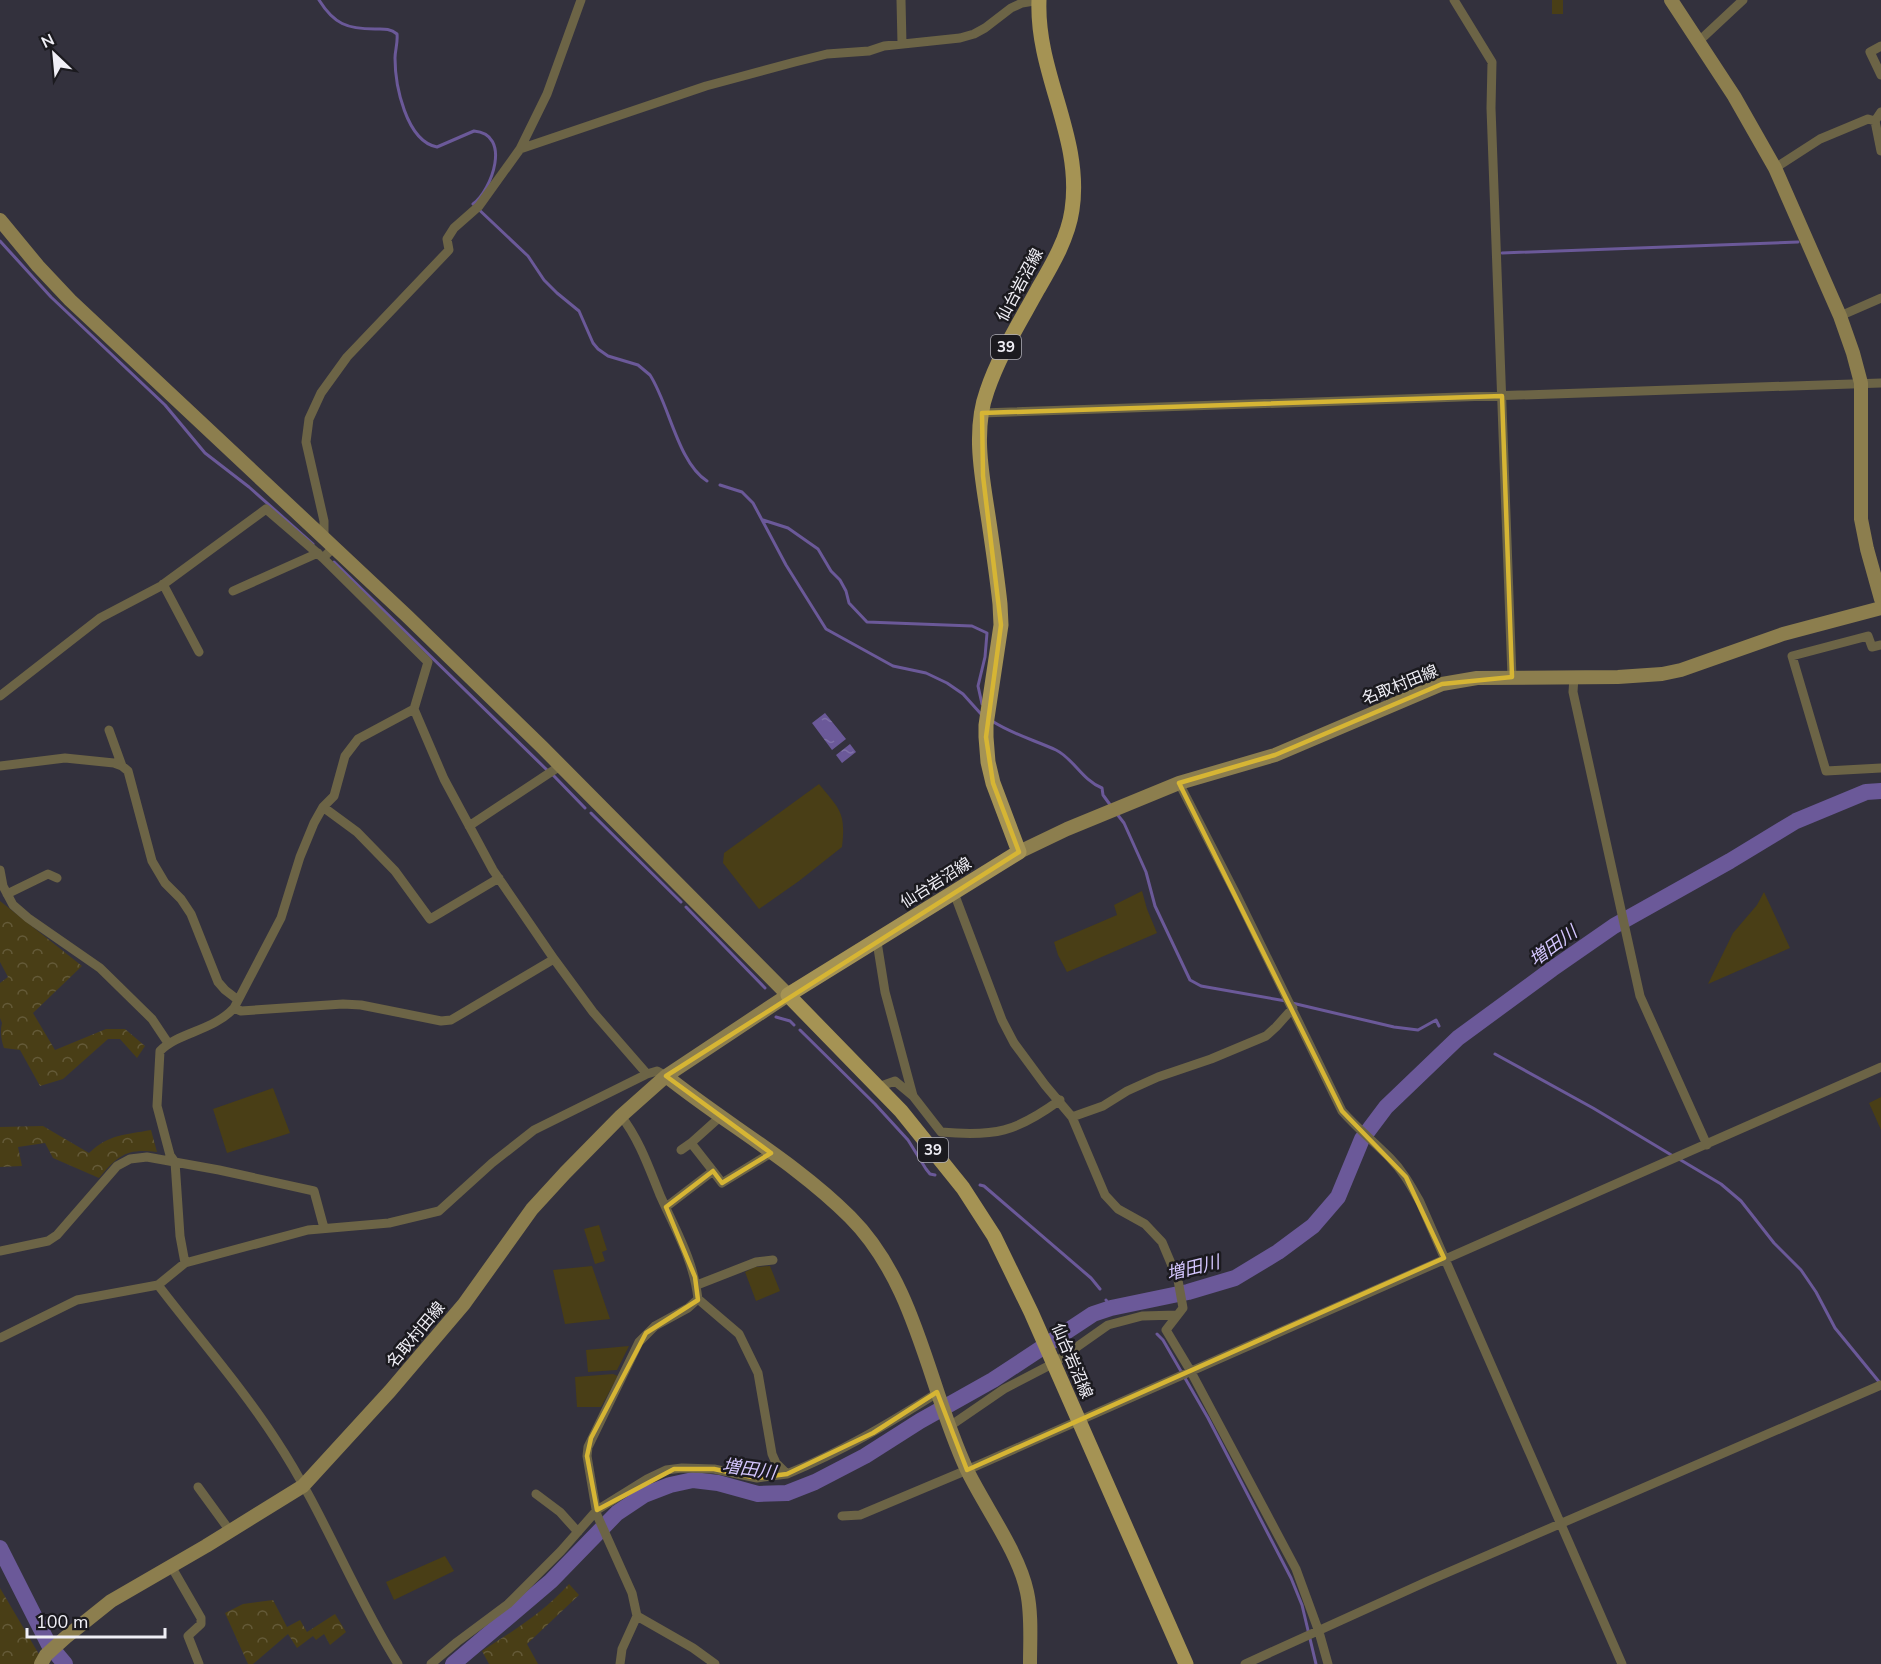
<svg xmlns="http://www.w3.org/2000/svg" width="1881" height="1664" font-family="'Nunito Sans','Noto Sans JP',sans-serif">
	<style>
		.green { fill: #493e16 }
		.forest { fill: url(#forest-crowns) }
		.water { fill: url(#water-ripples) }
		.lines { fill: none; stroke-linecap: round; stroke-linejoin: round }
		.stream { stroke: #6b5999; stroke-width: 3 }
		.river { stroke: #6b5999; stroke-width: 16 }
		.street { stroke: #6c6446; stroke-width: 9 }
		.secondary { stroke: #8c7e4e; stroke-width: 14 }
		.primary { stroke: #a59354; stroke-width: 15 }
		.marked { fill: none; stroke: #d6b534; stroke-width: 4.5; stroke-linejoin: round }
		.labels { text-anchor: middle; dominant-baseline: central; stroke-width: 5; stroke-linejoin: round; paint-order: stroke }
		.shield { fill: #1b1a1f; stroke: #b0afb6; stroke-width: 1.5 }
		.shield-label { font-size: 15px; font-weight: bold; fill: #f0eff6 }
		.street-label { font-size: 16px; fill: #f0eff6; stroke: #1b1a1f }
		.water-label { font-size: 18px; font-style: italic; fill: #d4c6fe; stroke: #1b1a1f }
	</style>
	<defs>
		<pattern id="forest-crowns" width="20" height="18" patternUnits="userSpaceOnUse" patternTransform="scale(1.5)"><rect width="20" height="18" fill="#493e16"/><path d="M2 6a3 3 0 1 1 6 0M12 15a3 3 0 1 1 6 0" fill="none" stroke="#645a38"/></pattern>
		<pattern id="water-ripples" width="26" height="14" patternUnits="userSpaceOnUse" patternTransform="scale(1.5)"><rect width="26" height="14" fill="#6b5999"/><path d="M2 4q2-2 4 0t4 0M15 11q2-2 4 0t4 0" fill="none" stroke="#8071a8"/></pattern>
	</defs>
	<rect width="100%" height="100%" fill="#33313d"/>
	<!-- green -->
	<path class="green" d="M1552,0H1563V14H1552Z
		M819,784C840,810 846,812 842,847L799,881L759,909L723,863L724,853Z
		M1142,891L1147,909L1157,933L1067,972L1058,955L1054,942L1117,915L1114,905Z
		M1764,892L1790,948L1708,984L1733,933L1757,905Z
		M273,1088L290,1133L227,1153L213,1109Z
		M1881,1097V1130L1869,1103Z
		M599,1225L607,1250L602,1252L605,1261L595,1264L584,1229Z
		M592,1266L610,1319L565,1324L553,1270Z
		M770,1266L780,1291L756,1301L745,1272L755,1267Z
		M629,1346L617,1370L588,1372L586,1350Z
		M613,1374L618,1376L601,1407H577L575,1377Z
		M445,1556L454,1571L394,1600L386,1582Z"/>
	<!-- forest -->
	<path class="forest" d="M0,901L82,966L33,1013L55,1050L106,1029H125L145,1046L137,1058L120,1039H108L63,1079L40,1086L20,1050L4,1048C1,1040 0,1031 2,1023L0,1018V983L8,977L0,962Z
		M43,1126L89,1153C109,1134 125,1135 151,1130L157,1152C127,1148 118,1155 99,1178L53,1158L45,1143L18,1147L22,1166L0,1167V1127Z
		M569,1584L579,1595L527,1644L538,1664H489L482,1651C513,1631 544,1612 569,1584Z
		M0,1588L40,1656L34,1664H0Z
		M273,1600L287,1627L300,1620L307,1632L335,1614L346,1632L330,1645L324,1634L316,1640L313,1636L297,1648L288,1634L253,1664H248L225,1613L243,1604Z"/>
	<!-- water -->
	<path class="water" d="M825,713L846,739L832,750L812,723Z
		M850,744L856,752L842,763L836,755Z"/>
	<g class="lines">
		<!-- stream -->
		<path class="stream" d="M319,0C334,24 347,29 375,29C383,29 390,28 397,34C398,43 395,50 395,58C395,85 406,141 437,147L474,131C512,134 492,190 473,204L528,256L544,280L557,293L579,311L593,343L598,349L608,356L638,365L650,375C669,404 678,463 707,481
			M0,241L51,297L165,405L205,453L249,487L313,544
			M1502,253L1798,242
			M720,485L742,492L753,503L786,565L826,629L893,666L926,673L947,683L963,694L981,714
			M763,520L788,528L818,549L831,571L840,580L846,591L849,603L867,622L972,626L987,633L985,657L978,686L982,704
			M334,562L548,771
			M992,721C1012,734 1034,740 1056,750C1073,758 1082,780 1102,788L1103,795L1111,806
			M553,775L585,808
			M591,813L681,902
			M1117,814L1124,823L1146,872L1155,906L1190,980L1201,986L1286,1001
			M686,907L765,988
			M1292,1003L1394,1027L1418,1030L1436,1020L1439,1026
			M776,1017L790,1021L794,1025
			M800,1030L875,1104L908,1140L926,1169L930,1174L935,1175
			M1495,1054L1593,1108L1673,1156
			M1679,1159L1721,1184L1741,1201L1774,1243L1801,1270L1816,1292L1835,1328L1880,1383
			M980,1185L984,1186L1091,1278L1100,1289
			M1106,1300L1111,1308
			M1157,1334L1163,1340L1208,1418L1291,1578L1302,1605L1316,1664"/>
		<!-- river -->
		<path class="river" d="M0,1548L49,1645L65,1664
			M453,1664L551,1581L617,1513L644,1495L670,1485L693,1480L718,1483L758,1494L787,1493L815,1482L865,1456L920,1421L993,1380L1093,1314L1111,1308L1188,1292L1235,1278L1278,1252L1313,1226L1338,1197L1362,1139L1386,1107L1458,1038L1552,969L1614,926L1730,861L1796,821L1866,792L1881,791"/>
		<!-- street -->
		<path class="street" d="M901,0L902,44
			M1454,0L1492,62L1491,108L1512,677
			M1698,42L1743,0
			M1881,46L1870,52L1881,75
			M1881,112L1875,121L1881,151
			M520,149L706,86L795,62L827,54L869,51L884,46L960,38L974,34L985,28L1011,8L1022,3L1040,0
			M1775,168L1820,139L1868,119L1875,121
			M1840,316L1881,298
			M982,413L1881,383
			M324,538V521L306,442L309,419L321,393L347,357L449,250L447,239L454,228L479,206L520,149L547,94L581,0
			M334,547L323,558L428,662L414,709L358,739L345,756L334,796L323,807L314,823L300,857L281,918L234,1008L241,1011L343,1004L361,1005L441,1021L451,1020L554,959L593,1012L647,1074
			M163,584L199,652
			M233,591L318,553
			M1881,645L1872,647L1868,636L1792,656L1826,771L1881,768
			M1574,677L1573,692L1640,996L1707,1145
			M0,696L100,618L161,586L266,509L323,558
			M414,709L444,779L493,870L554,959
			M109,730L122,766
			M0,766L65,758L114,763L122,766L128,771L152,861L165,883L181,899L191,914L218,982L225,990L238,1000
			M1179,783L1237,896L1342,1111C1357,1128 1374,1142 1390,1158C1403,1171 1411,1186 1420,1202L1622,1664
			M323,807L357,832L395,871L430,919L499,878
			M469,826L560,766
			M0,870L3,886L13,905L28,918L100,968L152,1019L168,1043
			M954,893L1002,1020L1014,1043L1045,1085L1072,1117L1105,1195L1118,1209L1145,1224L1162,1242L1178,1280L1183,1308L1166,1330L1190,1370L1296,1569L1319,1632L1328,1664
			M7,894L48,874L57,878
			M877,942L885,992L913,1096L941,1132C995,1137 1016,1132 1060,1100
			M878,1087L895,1081L913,1096
			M621,1116C639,1139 649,1168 660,1195C675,1229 694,1261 698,1299L739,1334L758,1373L772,1454L776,1463L787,1474C841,1452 888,1424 937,1393
			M1072,1117L1103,1106L1127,1091L1158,1077L1211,1059L1266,1036L1276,1027L1293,1008
			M681,1150L691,1143
			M713,1171L722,1183L771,1153
			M666,1207L713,1171L691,1143L720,1117
			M0,1251L48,1241L57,1235L117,1166L130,1159L147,1157L219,1170L314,1191L324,1228
			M185,1263L180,1236L175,1162L170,1155L157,1106L160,1051C179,1032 213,1031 234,1008
			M158,1285C197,1336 241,1386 276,1440C323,1511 353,1592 398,1664
			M697,1285L756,1262L773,1260
			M0,1338L77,1300L158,1285L185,1263L308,1230L389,1223L439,1211L492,1163L534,1130L647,1074L657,1071L666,1076
			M950,1426L1004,1389L1054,1363L1108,1325L1142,1316L1177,1315
			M198,1487L230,1531
			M536,1494L560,1512L578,1532
			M842,1516L860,1515L967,1470L1881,1067
			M171,1566L201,1618V1624L188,1636L199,1664
			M637,1616L693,1648L715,1664
			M431,1664L457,1642L508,1604L561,1551L597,1510L647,1479L666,1470L682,1468L714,1469L757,1478L787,1474
			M620,1664L622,1649L637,1616L632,1593L597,1515L587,1456L588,1447L639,1342L655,1326L688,1308L698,1299
			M1245,1664L1428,1581L1881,1385"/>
		<!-- secondary -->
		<path class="secondary" d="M1671,0L1734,96L1775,168L1840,316L1853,353L1861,383V519L1867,549L1881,599
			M0,220L38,266L70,300L407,616L542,747L788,995L666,1076L621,1116L565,1173L532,1209L464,1304L390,1391L303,1486L206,1546L111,1601L66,1637L46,1655L41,1664
			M1019,852L1067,829L1179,783L1275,755L1442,684L1477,678L1618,677L1662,674L1681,670L1783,634L1881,608
			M666,1076C726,1124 795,1162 850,1217C917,1284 928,1387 967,1470C985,1507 1019,1553 1027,1592C1032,1615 1030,1640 1030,1664"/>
		<!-- primary -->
		<path class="primary" d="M1039,0C1036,74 1083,137 1072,210C1068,238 1052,265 1038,289C1020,322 999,355 987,391C972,432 983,481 989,522C993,549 997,576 1000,604L1001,625L986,725V737L988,762L993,783L1019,852L788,995L901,1111L963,1188L994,1236L1031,1312L1186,1664"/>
	</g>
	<!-- marked area -->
	<path class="marked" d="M1502,396L1512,677L1442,684L1275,755L1179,783L1342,1111L1406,1177L1444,1258L967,1470L937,1392L873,1433L787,1474L757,1478L714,1469H674L597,1510L587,1456L591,1438L646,1333L698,1300L695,1277L666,1207L713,1171L722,1183L771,1153L666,1076L1019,852L993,783L986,737L1001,625L983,476L982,413Z"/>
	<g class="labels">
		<!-- shield labels -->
		<g class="shield">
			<rect x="991" y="335" width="30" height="24" rx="4.5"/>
			<rect x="918" y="1138" width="30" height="24" rx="4.5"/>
		</g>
		<g class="shield-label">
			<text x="1006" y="347">39</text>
			<text x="933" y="1150">39</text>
		</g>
		<!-- street labels -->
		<g class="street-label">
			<text transform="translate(1020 285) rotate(-62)">仙台岩沼線</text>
			<text transform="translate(1400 685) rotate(-22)">名取村田線</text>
			<text transform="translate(936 883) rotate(-32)">仙台岩沼線</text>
			<text transform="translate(416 1335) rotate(-50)">名取村田線</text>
			<text transform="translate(1072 1361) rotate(67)">仙台岩沼線</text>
		</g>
		<!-- water labels -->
		<g class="water-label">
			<text transform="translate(1553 946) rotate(-36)">増田川</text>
			<text transform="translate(1193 1268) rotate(-14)">増田川</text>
			<text transform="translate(749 1469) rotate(8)">増田川</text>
		</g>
	</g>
	<!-- north arrow -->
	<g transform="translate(54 54) rotate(334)" stroke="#1b1a1f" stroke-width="4.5" paint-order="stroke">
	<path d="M0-4.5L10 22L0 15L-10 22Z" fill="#f0eff6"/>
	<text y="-9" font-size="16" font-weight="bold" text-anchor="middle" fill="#f0eff6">N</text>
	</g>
	<!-- scale -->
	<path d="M27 1628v9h138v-9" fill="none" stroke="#f0eff6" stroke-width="3"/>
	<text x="36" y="1628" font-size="18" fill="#f0eff6" stroke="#1b1a1f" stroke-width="4.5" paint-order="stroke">100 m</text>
</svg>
